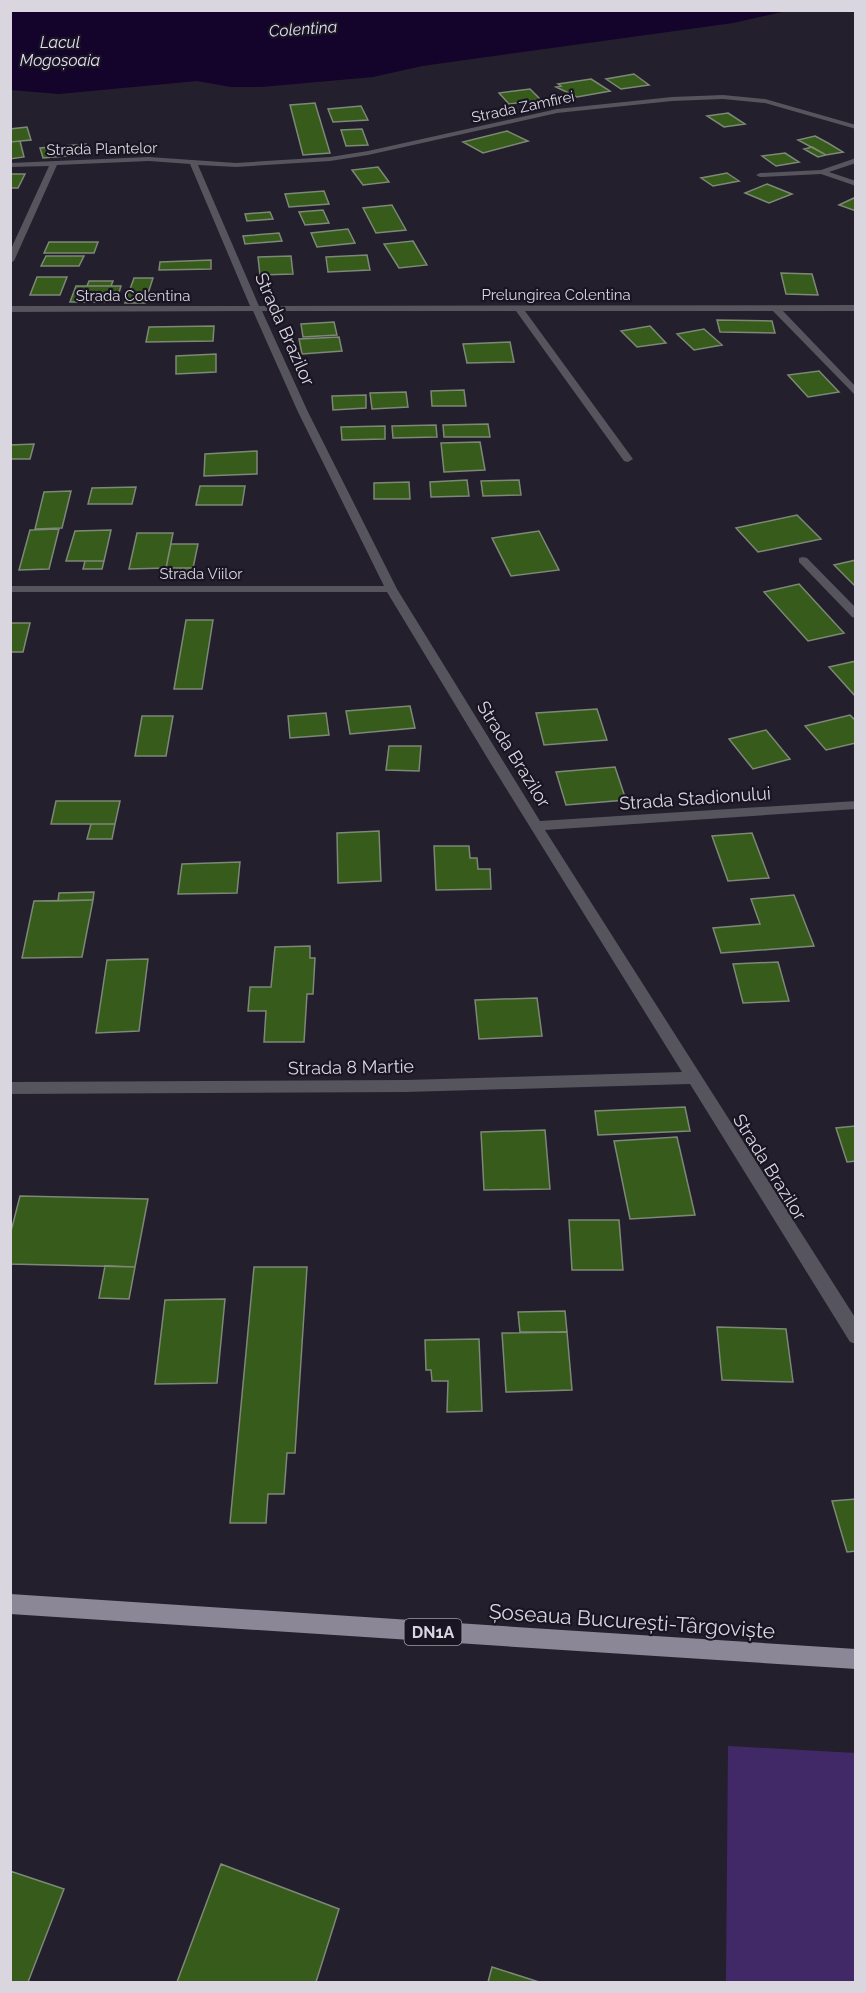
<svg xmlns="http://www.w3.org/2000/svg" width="866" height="1993" font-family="Raleway,sans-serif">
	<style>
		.green { fill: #412967 }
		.water { fill: #14032a }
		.building { fill: #365b1b; stroke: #7d8877; stroke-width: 1.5 }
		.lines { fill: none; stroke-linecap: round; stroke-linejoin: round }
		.minor { fill: #56545c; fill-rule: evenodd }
		.major { fill: #8b8796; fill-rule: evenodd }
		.labels { text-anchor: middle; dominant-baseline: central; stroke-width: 4.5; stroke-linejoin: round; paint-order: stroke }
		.far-street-label { font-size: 15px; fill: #d9d6e0; stroke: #1a1523 }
		.far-water-label { font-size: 16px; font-style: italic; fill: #e5def5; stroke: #1a1523 }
		.shield { fill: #1a1523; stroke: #a09ca7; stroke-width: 1.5 }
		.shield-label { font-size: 16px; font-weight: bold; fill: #d9d6e0 }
		.street-label { font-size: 18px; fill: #d9d6e0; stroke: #1a1523 }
		.near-street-label { font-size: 21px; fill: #d9d6e0; stroke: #1a1523 }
	</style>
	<rect width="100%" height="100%" fill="#231f2d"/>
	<!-- green -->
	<path class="green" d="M728,1746L855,1753V1982H726Z"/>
	<!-- water -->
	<path class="water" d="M10,11L11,10L787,11L733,23L422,66L373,77L261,87H231L197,81L59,94L11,90Z"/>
	<!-- building -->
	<path class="building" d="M634,74L649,85L621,89L606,79Z
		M591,79L610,91L577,97L556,87L561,86L558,84Z
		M530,89L541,100L509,104L499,93Z
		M315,103L330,153L303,155L290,105Z
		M361,106L368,120L333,122L328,109Z
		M728,113L745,124L724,127L707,116Z
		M27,127L31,140L10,142V129Z
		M362,129L368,145L346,146L341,130Z
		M507,131L528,141L483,153L463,142Z
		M815,136L828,143L843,152L826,155L798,140Z
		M20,141L24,157L10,159V142Z
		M86,144L89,154L43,158L40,148Z
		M812,147L826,155L818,157L804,149Z
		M785,153L799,162L776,166L762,156Z
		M378,167L389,182L363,185L352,170Z
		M727,173L739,181L713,186L701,178Z
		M10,174H25L18,188H10Z
		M767,184L792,194L769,203L745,193Z
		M324,191L329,204L289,207L285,194Z
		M856,197V211L839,205Z
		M392,205L406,230L376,233L363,208Z
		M323,210L329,223L305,225L299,212Z
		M270,212L273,219L247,221L245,214Z
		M348,229L355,243L317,247L311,233Z
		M279,233L282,241L245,244L243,236Z
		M413,241L427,265L399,268L384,244Z
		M49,242H98L94,253H44Z
		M367,255L370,270L328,272L326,257Z
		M46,256H84L79,266H41Z
		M291,256L293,274L260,275L258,257Z
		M211,260V269L159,270L160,262Z
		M781,273L812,274L818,295L786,294Z
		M37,277H67L60,295H30Z
		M134,278H153L145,303H125Z
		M89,281H113L111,286H87Z
		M76,286H121L116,302H70Z
		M717,320L772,321L775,333L720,332Z
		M334,322L337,335L303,337L301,324Z
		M214,326L213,341L146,342L149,327Z
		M650,326L666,343L637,347L621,331Z
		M704,329L722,345L694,350L677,334Z
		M339,337L342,351L302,354L299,339Z
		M510,342L514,362L467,363L463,344Z
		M216,354V372L176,374V356Z
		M819,371L839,392L808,397L788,375Z
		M464,390L466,406H432L431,391Z
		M406,392L408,407L372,409L370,393Z
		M366,395V408L333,410L332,396Z
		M488,424L490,437H444L443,425Z
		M436,425L437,437L393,438L392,426Z
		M385,426V439L342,440L341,427Z
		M480,442L485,470L444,472L441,443Z
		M34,444L30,459H10V445Z
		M257,451V474L204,476L205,454Z
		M467,480L469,496L431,497L430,482Z
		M519,480L521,495L483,496L481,481Z
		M409,482L410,499H374V483Z
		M200,486H245L242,505H196Z
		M136,487L132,504H88L92,488Z
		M71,491L62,528L35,529L44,492Z
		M797,515L821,539L758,552L736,528Z
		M59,529L49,569L19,570L30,530Z
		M111,530L104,561H66L75,531Z
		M539,531L559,570L511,576L492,538Z
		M137,533H173L166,568L129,569Z
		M171,544H198L193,568H166Z
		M856,560V587L834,565Z
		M85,561H104L102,569H83Z
		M171,568H193L192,577H170Z
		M799,584L844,633L808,641L764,592Z
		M186,620H213L202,689H174Z
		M10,623H30L23,652H10Z
		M856,661V697L829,667Z
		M410,706L415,728L350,734L346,711Z
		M597,709L607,740L544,745L536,713Z
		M326,713L329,735L290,738L288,716Z
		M850,715L856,721V743L826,750L805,726Z
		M142,716H173L166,756H135Z
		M766,730L790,759L753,769L729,739Z
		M389,746H421L419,771L386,770Z
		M615,767L626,800L566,805L556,772Z
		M56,801H120L115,824H51Z
		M91,824H115L112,839H87Z
		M379,831L381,881L338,883L337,833Z
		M752,833L769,878L728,881L712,836Z
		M434,846H469L470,858H477L478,869H490L491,889L436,890Z
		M240,862L237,893L178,894L182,864Z
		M94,892L93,900L58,901L59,893Z
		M794,895L814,946L721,953L713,928L760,924L751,899Z
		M93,900L82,957L22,958L34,901Z
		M310,946V958H315L313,994H307L304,1042H264L266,1011H248L250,987H271L275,947Z
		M148,959L139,1031L96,1033L107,960Z
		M778,962L789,1001L743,1003L733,964Z
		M537,998L542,1036L479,1039L475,1000Z
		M685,1107L690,1131L598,1135L595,1111Z
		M855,1126L856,1161L847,1162L836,1128Z
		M545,1130L550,1189L484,1190L481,1132Z
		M677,1137L695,1215L630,1219L614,1141Z
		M20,1196L148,1199L135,1267L10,1264V1235Z
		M569,1220H619L623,1270H572Z
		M105,1266L135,1267L129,1299L99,1298Z
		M254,1267H307L295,1453H287L284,1494H268L266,1523H230Z
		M225,1299L217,1383L155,1384L165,1300Z
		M565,1311L567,1332H520L518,1312Z
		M717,1327L786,1329L793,1382L722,1380Z
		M567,1332L572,1390L506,1392L502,1333Z
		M479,1339L482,1411L447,1412L448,1381H432L431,1370H426L425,1340Z
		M856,1499V1551L847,1552L832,1501Z
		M221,1864L339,1909L316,1982H177Z
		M10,1871L64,1889L28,1982H10Z
		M492,1967L539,1982H488Z"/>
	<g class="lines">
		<!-- minor -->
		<path class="minor" d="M723,95L765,99L856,125V129L765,103L723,99L672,101L557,113L368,155L330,161L236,167L198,165L259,306L856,305V311H783L856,387V396L773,311H525L633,459L628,462L624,461L516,311H262L308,412L397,589L540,821L856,801V809L545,830L856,1319V1344L850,1342L690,1084L406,1092L10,1094V1082L406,1080L682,1072L491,764L387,592H10V586H384L298,412L253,311L10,312V306H250L190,164L149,161L57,165L14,261L10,263V251L49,166L10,167V163L149,157L236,163L330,157L368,151L557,109L672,97Z
			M856,158V163L829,172L856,181V186L821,174L760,177L756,175L760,173L821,170Z
			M803,557L807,558L856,608V618L852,617L799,562V558Z"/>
		<!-- major -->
		<path class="major" d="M10,1594L856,1649V1669L10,1614Z"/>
	</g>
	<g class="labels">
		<!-- far-street labels -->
		<g class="far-street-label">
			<text transform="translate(523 107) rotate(-12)">Strada Zamfirei</text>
			<text transform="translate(102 149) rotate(-1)">Strada Plantelor</text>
			<text x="556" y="295">Prelungirea Colentina</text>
			<text x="133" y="296">Strada Colentina</text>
			<text x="201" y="574">Strada Viilor</text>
		</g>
		<!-- far-water labels -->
		<g class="far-water-label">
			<text transform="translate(303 29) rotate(-4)">Colentina</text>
			<text x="60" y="42">Lacul<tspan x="60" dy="18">Mogoșoaia</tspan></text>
		</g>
		<!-- shield labels -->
		<rect class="shield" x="404.5" y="1619" width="57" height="26" rx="4.5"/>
		<g class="shield-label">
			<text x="433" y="1632">DN1A</text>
		</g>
		<!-- street labels -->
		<g class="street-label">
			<text transform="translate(285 329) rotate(66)">Strada Brazilor</text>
			<text transform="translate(514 754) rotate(58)">Strada Brazilor</text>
			<text transform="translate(695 798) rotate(-4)">Strada Stadionului</text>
			<text transform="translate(351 1067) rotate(-1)">Strada 8 Martie</text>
			<text transform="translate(770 1167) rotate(58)">Strada Brazilor</text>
		</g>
		<!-- near-street labels -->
		<g class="near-street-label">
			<text transform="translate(632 1621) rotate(4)">Șoseaua București-Târgoviște</text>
		</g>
	</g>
	<!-- border -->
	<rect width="866" height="1993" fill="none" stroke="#d9d6e0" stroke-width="24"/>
</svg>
